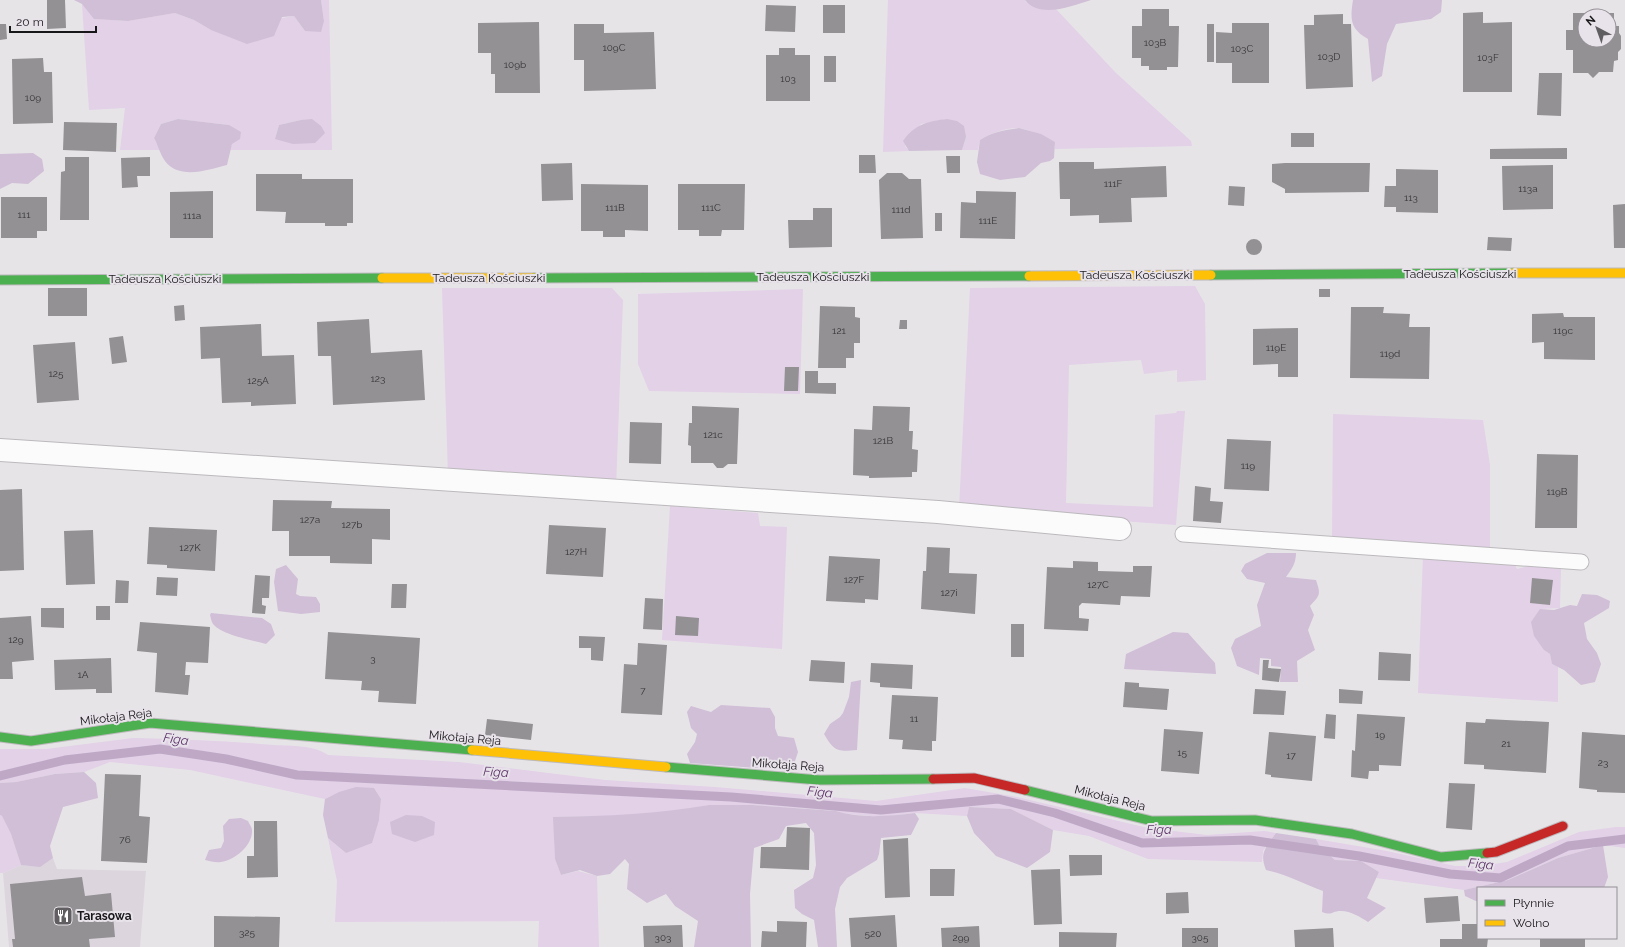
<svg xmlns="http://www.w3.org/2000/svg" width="1625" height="947" font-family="Raleway,sans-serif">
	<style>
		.built { fill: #dcd5de }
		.green { fill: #e2d1e7; fill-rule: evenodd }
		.forest { fill: #d0bfd7 }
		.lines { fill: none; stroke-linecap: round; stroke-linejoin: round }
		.stream { stroke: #bea8c6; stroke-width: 9 }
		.building { fill: #939194; fill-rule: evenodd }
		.lane-casing { stroke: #bcb9bc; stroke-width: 17 }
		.street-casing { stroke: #bcb9bc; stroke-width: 24 }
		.fast-casing { stroke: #bcb9bc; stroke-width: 11 }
		.slow-casing { stroke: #bcb9bc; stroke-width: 11 }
		.jam-casing { stroke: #bcb9bc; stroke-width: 11 }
		.lane { stroke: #fbfbfc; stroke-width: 15 }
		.street { stroke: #fbfbfc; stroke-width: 22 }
		.fast { stroke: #4caf50; stroke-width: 9 }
		.slow { stroke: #ffc107; stroke-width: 9 }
		.jam { stroke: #c62828; stroke-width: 9 }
		.labels { text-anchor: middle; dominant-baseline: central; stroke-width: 4; stroke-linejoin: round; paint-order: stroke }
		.number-label { font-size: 10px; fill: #363537 }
		.street-label { font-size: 12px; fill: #171618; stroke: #e8e2ea }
		.poi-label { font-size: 12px; font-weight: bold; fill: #171618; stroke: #e8e2ea; text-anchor: start }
		.water-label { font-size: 13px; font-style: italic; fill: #5c3469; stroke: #e8e2ea }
	</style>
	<rect width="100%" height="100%" fill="#e7e4e8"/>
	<!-- built -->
	<path class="built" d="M53,858L57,869L146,871L140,947H9L3,873L21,865L40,866Z"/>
	<!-- green -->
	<path class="green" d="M321,0H329L332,150H230L232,144L229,125L178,119L161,124L154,138L160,150H120L125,108L89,110L82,4L95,19L128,21L175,13L194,20L211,30L294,16L305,31L324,20ZM301,120L275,139L279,125Z
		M888,0H1025L1026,2L1049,10L1056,9L1116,73L1191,141L1192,146L1055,149V142C1046,138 1028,129 1019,128C1008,127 988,134 980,140L978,150H962L966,137L947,119L921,124L905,146L909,151L883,152Z
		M1195,286L1205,304L1206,380L1177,382V370L1144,374L1141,360L1069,365L1066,503L1153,507L1155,415L1176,413L1177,411H1185L1176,525L959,509L970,288Z
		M442,288H612L623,300L616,488L448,475Z
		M803,289L800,394L649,391L638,364V294Z
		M1333,414L1483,420L1490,465V548L1332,537Z
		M670,506L758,513L760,526L787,527L782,649L662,640Z
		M1423,555L1513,562L1517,569L1536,564L1561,569L1560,608L1540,609L1544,650L1550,654L1552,664L1558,667V702L1418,693Z
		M133,738C180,739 227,741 274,745C291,746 314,745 328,755L459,762L605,780L715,787L876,801L965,788L1017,797L1148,828L1207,835L1264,831L1276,833L1263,851L1262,862L1148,859L1089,836L1053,830L1011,809L969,807L967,816L915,813L882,817L847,814L836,811L752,805H709L678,811L611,816L554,817L555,859L561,875L578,871L597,876L599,947H538L539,921L335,922L337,881L328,838L346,853L379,820L381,799L374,788L333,795L325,799L190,770L110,762L84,772L55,774L16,782L0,783V749H46Z
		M0,815L2,816L11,834L21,865L3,873H0Z
		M1616,827H1625V848L1603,845L1558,858L1508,880L1464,890L1376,878L1379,872L1361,861L1335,860L1320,847L1316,839L1387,851L1455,866H1481L1507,862L1579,832Z"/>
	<!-- forest -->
	<path class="forest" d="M74,0H321L324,21L321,32L305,31L294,16L282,17L274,36L247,44L211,30L194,20L175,13L128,21L94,19L82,4Z
		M1025,0H1091C1072,6 1040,19 1025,0Z
		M1353,0H1442L1441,12L1431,19L1396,24L1387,44L1382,76L1372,82L1368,39C1350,29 1350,19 1353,0Z
		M178,119L229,125L241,132L240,139L232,144L227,165C208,170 179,180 165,161C160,154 158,145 154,138L161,124Z
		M312,119L321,126L325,133L315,143L293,144L275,139L279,125L301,120Z
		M947,119L957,121L964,126L966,137L962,150L909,151L903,141C914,125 928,121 947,119Z
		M1019,128L1041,134L1055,142L1054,158L1050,161L1041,163L1025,177L1000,180L980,174L977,162L980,140C991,132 1005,130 1019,128Z
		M33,153L42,159L44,171L28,184L12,183L0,189V154Z
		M1267,553H1296C1296,563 1292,569 1286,577L1316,580C1321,595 1320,595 1310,606L1314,615L1308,630L1315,650L1297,661L1298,682H1280L1281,667L1271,666V659L1260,658L1259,675L1237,666L1231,648L1235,639L1261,626L1257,605L1265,583L1247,579L1241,571L1245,564Z
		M286,565L298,579L296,594L300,596L316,597L320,604V612L301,614L278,611L274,582L276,569Z
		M1582,594L1597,595L1610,601L1609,608L1584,623L1587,639L1597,653L1601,664L1595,682L1581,685L1564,670L1552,664L1550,654L1544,650L1534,636L1531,622L1540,609L1554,610L1570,605L1577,606Z
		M211,613L262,618L271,624L275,635L266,644C252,640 222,635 213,624C211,621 211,618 210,615Z
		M1173,632L1188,633L1215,663L1216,674L1124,669L1126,654Z
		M861,680L857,750C837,752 834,751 824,734L830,724L840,717L843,713L849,697L851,682Z
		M721,705L770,708L775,717V728L778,736L794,738L798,752L794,764L756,768L690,763L687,754L695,742L697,734L691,728L687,712L691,706L711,712Z
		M84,772L96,783L98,798L63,807L50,846L53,858L40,867L21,865L11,834L2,816L0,815V783L16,782L55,774Z
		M356,787L374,788L381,799L379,820L372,843L346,853L328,838L323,815L325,799L339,792Z
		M709,805H752L836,811C862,819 889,816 915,813L919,819L911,835L881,838L879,854L877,860L847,878L840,887L835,909L837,947H818L814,920L802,914L795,908L794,890L813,878L816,865L814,833L806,823L786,826L779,839L754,848L750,894L751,947H694L698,921L675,906L666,894L647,903L627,889L629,864L625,859L610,874L597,876L580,870L561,875L555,859L553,817C606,816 658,814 709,805Z
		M969,807L1011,809L1053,830L1050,852L1027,868L996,856L974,833L967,816Z
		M406,815L422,816L435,822L434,835L415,842L392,834L390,822Z
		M241,818L248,821C249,824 252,827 252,830C253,845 235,860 221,862C216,863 210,861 205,860L209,850L221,848L224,841L223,826L229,819Z
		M1276,833L1316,839L1320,847L1335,860L1361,861L1379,872L1367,898L1386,908L1368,922C1360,917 1351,911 1341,911C1331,911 1333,916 1322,912L1323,891C1304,884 1286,874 1266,870C1259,853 1266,847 1276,833Z
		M1603,845L1608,877L1604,888H1478V902L1465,896L1464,890L1508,880L1558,858Z"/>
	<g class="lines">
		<!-- stream -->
		<path class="stream" d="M0,776L65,760L160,749L226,759L297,775L731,797L881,810L998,799L1055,813L1142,843L1250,840L1359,856L1450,874L1500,878L1568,846L1625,839"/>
	</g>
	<!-- building -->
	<path class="building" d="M47,0H65L66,28L47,29Z
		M766,5L796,6L795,32L765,31Z
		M823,5H845V33H823Z
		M1142,9H1169V26H1179L1178,67H1167V70H1149V66H1141V58H1132V26H1142Z
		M1483,12V23L1512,22V92H1463V13Z
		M1573,13H1614V26H1619V33L1621,36V49L1618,52V60L1614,61L1613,72H1599L1593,78L1588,73H1573V50H1566V30H1573ZM1585,16H1609V40H1585Z
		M1343,14V24H1351L1353,87L1306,89L1304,25H1314V15Z
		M539,22L540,93H495V74H491V53H478V23Z
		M1232,23H1269V83H1232V63H1216V32L1232,33Z
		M0,24H6L7,39L0,40Z
		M574,24H604V33L654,32L656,89L584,91V60H574Z
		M1207,24H1214V62H1207Z
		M779,48H795V55H810V101H766V55H779Z
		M824,56H836V82H824Z
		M43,58L44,72H52L53,123L13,124L12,59Z
		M1539,73H1562L1561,116L1537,115Z
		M64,122L117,123L116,152L63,150Z
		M1291,133H1314V147H1291Z
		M1567,148V159H1490V149Z
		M859,155H875L876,173H859Z
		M946,156H960V173H947Z
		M65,157H89V220H60L61,172L65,171Z
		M150,157V176H137L138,187L122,188L121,158Z
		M1059,162H1094V169L1166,166L1167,197L1131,198L1132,222L1099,223V215L1070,216V199H1060Z
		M572,163L573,200L542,201L541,164Z
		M1285,163H1370L1369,192L1285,193V189L1272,182V164Z
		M1553,165V209L1503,210L1502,166Z
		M1396,169L1438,170V213L1396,212V207H1384L1385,186H1396Z
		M887,173H902L909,179H921L923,238L881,239L879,180Z
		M256,174H302V179H353V223H347V226H325V223H285L286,212L256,211Z
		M581,184L648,185V231L625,230V237H603V231H581Z
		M678,184H745L744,230H722L721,236H699V230H678Z
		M1229,186L1245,187L1244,206L1228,205Z
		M213,191V238H170V192Z
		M976,191L1016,192L1015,239L960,238L961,202L976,203Z
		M1,197H47V231H37V238H1Z
		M1625,204V248H1614L1613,205Z
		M813,208H832V247L789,248L788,220H813Z
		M935,213H942V231H935Z
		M1488,237L1512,238L1511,251L1487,250Z
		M1246 247a8 8 0 1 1 16 0a8 8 0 1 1-16 0Z
		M48,288H87V316H48Z
		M1319,289H1330V297H1319Z
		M184,305L185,320L175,321L174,306Z
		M820,306L855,307V317L860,318V343H854V358H846V368H818Z
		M1351,307H1384L1383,313L1410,314L1409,327H1430L1429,379L1350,378Z
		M1563,313L1564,317H1595V360L1544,359V342L1532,343V314Z
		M369,319L371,353L422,350L425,400L333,405L331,356H318L317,322Z
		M900,320H907V329H899Z
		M261,324L262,356L294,355L296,404L251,406V402L222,403L220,358L201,359L200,327Z
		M1298,328V377H1278V364L1253,365V329Z
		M123,336L127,362L112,364L109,338Z
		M75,342L79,400L37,403L33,345Z
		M785,367H799L798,391H784Z
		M805,371H818V383H836V394L805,393Z
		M692,406L739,408L737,464H728L723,468H717L713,463H691V446L688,445L689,423H692Z
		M873,406L910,407L909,431H913L912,449L918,450L917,472H912V477L869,478V476L853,475L854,429L872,430Z
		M630,422L662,423L661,464L629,463Z
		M1227,439L1271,441L1269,491L1224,489Z
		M1537,454L1578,455L1577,528H1535Z
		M1195,486L1211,488L1210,501L1223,502L1221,523L1193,521Z
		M22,489L24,570L0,571V490Z
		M273,500L332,501L331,508L390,509V540L372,539V564L330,563V556H289V531H272Z
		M549,525L606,528L603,577L546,574Z
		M149,527L217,530L215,571L167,568V565L147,564Z
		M93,530L95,584L66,585L64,531Z
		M927,547L950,548L949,573L977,574L975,614L921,609L923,571H926Z
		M829,556L880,559L878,600L865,599V603L826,601Z
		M1073,561L1098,562V571L1133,572V566H1152L1150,597L1121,596L1120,605L1082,603L1079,606V618L1089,619L1088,631L1044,629L1047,567L1073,568Z
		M255,575L270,576L269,598H262V605L266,606L265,614L252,613Z
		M157,577L178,578L177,596L156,595Z
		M1532,578L1553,580L1550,605L1530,603Z
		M116,580L129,581L128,603H115Z
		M392,584H407L406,608H391Z
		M645,598L663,599L662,630L643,629Z
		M96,606H110V620H96Z
		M41,608H64V628L41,627Z
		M31,616L34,660L12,662L13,679H0V618Z
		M676,616L699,618L698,636L675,635Z
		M140,622L210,627L208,663L186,662L185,675H190L188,695L155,692L157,653L137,651Z
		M1011,624H1024V657H1011Z
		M328,632L420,638L416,704L378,702L379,691L361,690L362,681L325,679Z
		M579,636L605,637L603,661L591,660V648H579Z
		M638,643L667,645L662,715L621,713L624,664L637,665Z
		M1379,652L1411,654L1410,681L1378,680Z
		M111,658L112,693H96V689L55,690L54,660Z
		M811,660L845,662L844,683L809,681Z
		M1263,660H1269L1268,668L1281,669L1279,682L1262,680Z
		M871,663L913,665L912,689L880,687V683L870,682Z
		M1125,682L1139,683V687L1169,689L1167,710L1123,707Z
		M1255,689L1286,691L1284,715L1253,714Z
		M1339,689L1363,691L1362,704L1339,703Z
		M892,695L938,697L936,741H932V751L902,749L903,740L889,739Z
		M1326,714L1336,715L1335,739L1324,738Z
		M1357,714L1405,717L1401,766L1379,765V771H1369L1368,779L1351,777L1352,750L1355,751Z
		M487,719L533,724L531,740L485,735Z
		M1486,719L1549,722L1546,773L1484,769V765L1464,764L1466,722L1485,723Z
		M1164,729L1203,732L1199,774L1161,771Z
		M1269,732L1316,736L1312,781L1271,777V775L1265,774Z
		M1582,732L1625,735V793L1597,792V790L1579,788Z
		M105,774L141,775L139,816L150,817L147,863L101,861Z
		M1449,783L1475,784L1472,830L1446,828Z
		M254,821H277L278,877L247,878V856H254Z
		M787,827L810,828L809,870L760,868L761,847H786Z
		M908,838L910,897L885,898L883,840Z
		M1069,855H1102V875L1070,876Z
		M930,869H955L954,896H930Z
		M1060,869L1062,924L1034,925L1031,870Z
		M82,877L85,896L111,893L115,937L89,939L90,947H13L12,939H15L10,884Z
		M1188,892L1189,913L1166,914V893Z
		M1458,896L1460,921L1426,923L1424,898Z
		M895,915L897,947H851L849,918Z
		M214,916L280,917L279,947H214Z
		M777,921L807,922L806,947H761L762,931L777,932Z
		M1462,924H1478V938H1488L1487,947H1440V939H1462Z
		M682,925L683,947H644L643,926Z
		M979,926L980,947H942L941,928Z
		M1182,928H1218V947H1182Z
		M1333,928L1334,947H1295L1294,930Z
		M1059,932L1117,933L1116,947H1059Z
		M1540,938H1585V947H1540Z"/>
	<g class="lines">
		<defs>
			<path id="lane" d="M1183,534L1581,562"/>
			<path id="street" d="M0,450L938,512L1120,529"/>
			<path id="fast" d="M1211,275L1513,273
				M534,278L1029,276
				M0,280L382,278
				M0,737L31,741L150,723L472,750
				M666,767L819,780L933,779
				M1025,790L1152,821L1255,820L1352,834L1441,857L1487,853"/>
			<path id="slow" d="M1513,273H1625
				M1029,276L1211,275
				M382,278H534
				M472,750L666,767"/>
			<path id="jam" d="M933,779L974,778L1025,790
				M1487,853L1496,852L1563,826"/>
		</defs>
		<!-- lane casing -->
		<use href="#lane" class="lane-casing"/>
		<!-- street casing -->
		<use href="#street" class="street-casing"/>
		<!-- fast casing -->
		<use href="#fast" class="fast-casing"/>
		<!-- slow casing -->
		<use href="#slow" class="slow-casing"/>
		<!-- jam casing -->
		<use href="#jam" class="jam-casing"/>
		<!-- lane -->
		<use href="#lane" class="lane"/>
		<!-- street -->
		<use href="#street" class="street"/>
		<!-- fast -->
		<use href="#fast" class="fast"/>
		<!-- slow -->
		<use href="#slow" class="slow"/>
		<!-- jam -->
		<use href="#jam" class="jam"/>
	</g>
	<!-- icons -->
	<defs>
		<symbol id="restaurant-square" viewBox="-11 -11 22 22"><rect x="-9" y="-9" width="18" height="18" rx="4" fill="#605e61" stroke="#e8e2ea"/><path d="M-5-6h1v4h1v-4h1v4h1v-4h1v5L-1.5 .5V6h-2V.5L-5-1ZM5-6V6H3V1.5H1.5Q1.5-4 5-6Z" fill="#fff"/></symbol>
	</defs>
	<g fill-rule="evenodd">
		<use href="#restaurant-square" x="52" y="905" width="22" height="22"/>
	</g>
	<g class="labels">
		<!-- number labels -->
		<g class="number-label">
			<text x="1155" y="42">103B</text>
			<text x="614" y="47">109C</text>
			<text x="1242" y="48">103C</text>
			<text x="1329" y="56">103D</text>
			<text x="1488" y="57">103F</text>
			<text x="515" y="64">109b</text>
			<text x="788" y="78">103</text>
			<text x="33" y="97">109</text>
			<text x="1113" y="183">111F</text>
			<text x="1528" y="188">113a</text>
			<text x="1411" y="197">113</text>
			<text x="615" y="207">111B</text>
			<text x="711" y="207">111C</text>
			<text x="901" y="209">111d</text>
			<text x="24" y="214">111</text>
			<text x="192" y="215">111a</text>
			<text x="988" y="220">111E</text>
			<text x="839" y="330">121</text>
			<text x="1563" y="330">119c</text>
			<text x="1276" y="347">119E</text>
			<text x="1390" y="353">119d</text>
			<text x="56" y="373">125</text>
			<text x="378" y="378">123</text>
			<text x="258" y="380">125A</text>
			<text x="713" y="434">121c</text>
			<text x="883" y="440">121B</text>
			<text x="1248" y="465">119</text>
			<text x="1557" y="491">119B</text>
			<text x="310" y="519">127a</text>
			<text x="352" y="524">127b</text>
			<text x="190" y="547">127K</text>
			<text x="576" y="551">127H</text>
			<text x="854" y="579">127F</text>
			<text x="1098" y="584">127C</text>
			<text x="949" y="592">127i</text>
			<text x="16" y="639">129</text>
			<text x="373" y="658">3</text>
			<text x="83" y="674">1A</text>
			<text x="643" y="690">7</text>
			<text x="914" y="718">11</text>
			<text x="1380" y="734">19</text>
			<text x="1506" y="743">21</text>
			<text x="1182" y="752">15</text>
			<text x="1291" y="755">17</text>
			<text x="1603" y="762">23</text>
			<text x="125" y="839">76</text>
			<text x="247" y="932">325</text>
			<text x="873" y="933">520</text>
			<text x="663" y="937">303</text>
			<text x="961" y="937">299</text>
			<text x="1200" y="937">305</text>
		</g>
		<!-- street labels -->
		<g class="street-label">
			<text x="1460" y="274">Tadeusza Kościuszki</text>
			<text x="1136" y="275">Tadeusza Kościuszki</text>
			<text x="813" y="277">Tadeusza Kościuszki</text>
			<text x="489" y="278">Tadeusza Kościuszki</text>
			<text x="165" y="279">Tadeusza Kościuszki</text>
			<text transform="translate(116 717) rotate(-7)">Mikołaja Reja</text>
			<text transform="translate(465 738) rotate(5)">Mikołaja Reja</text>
			<text transform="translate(788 765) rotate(4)">Mikołaja Reja</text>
			<text transform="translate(1110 798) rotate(14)">Mikołaja Reja</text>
		</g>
		<!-- poi labels -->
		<g class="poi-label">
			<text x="77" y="916">Tarasowa</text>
		</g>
		<!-- water labels -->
		<g class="water-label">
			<text transform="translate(176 739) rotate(8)">Figa</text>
			<text transform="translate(496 772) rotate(3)">Figa</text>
			<text transform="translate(820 792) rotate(5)">Figa</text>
			<text x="1159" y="829">Figa</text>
			<text transform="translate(1481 864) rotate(5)">Figa</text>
		</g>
	</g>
	<!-- legend -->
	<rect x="1477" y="887" width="140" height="52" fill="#e8e2ea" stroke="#949096"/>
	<rect x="1485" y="900" width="20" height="6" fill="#4caf50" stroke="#949096"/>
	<text x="1513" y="907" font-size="12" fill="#171618">Płynnie</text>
	<rect x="1485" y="920" width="20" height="6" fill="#ffc107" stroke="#949096"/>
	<text x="1513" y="927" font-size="12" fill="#171618">Wolno</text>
	<!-- north arrow -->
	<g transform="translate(1597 28) rotate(319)"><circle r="19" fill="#e8e2ea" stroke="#949096"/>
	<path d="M0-3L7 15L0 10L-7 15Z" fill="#605e61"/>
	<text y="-6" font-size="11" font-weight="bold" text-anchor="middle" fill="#171618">N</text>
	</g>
	<!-- scale -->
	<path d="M10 26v6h86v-6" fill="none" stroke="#171618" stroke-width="2"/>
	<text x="16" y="26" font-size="12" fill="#171618" stroke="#e8e2ea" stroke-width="3" paint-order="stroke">20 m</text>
</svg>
